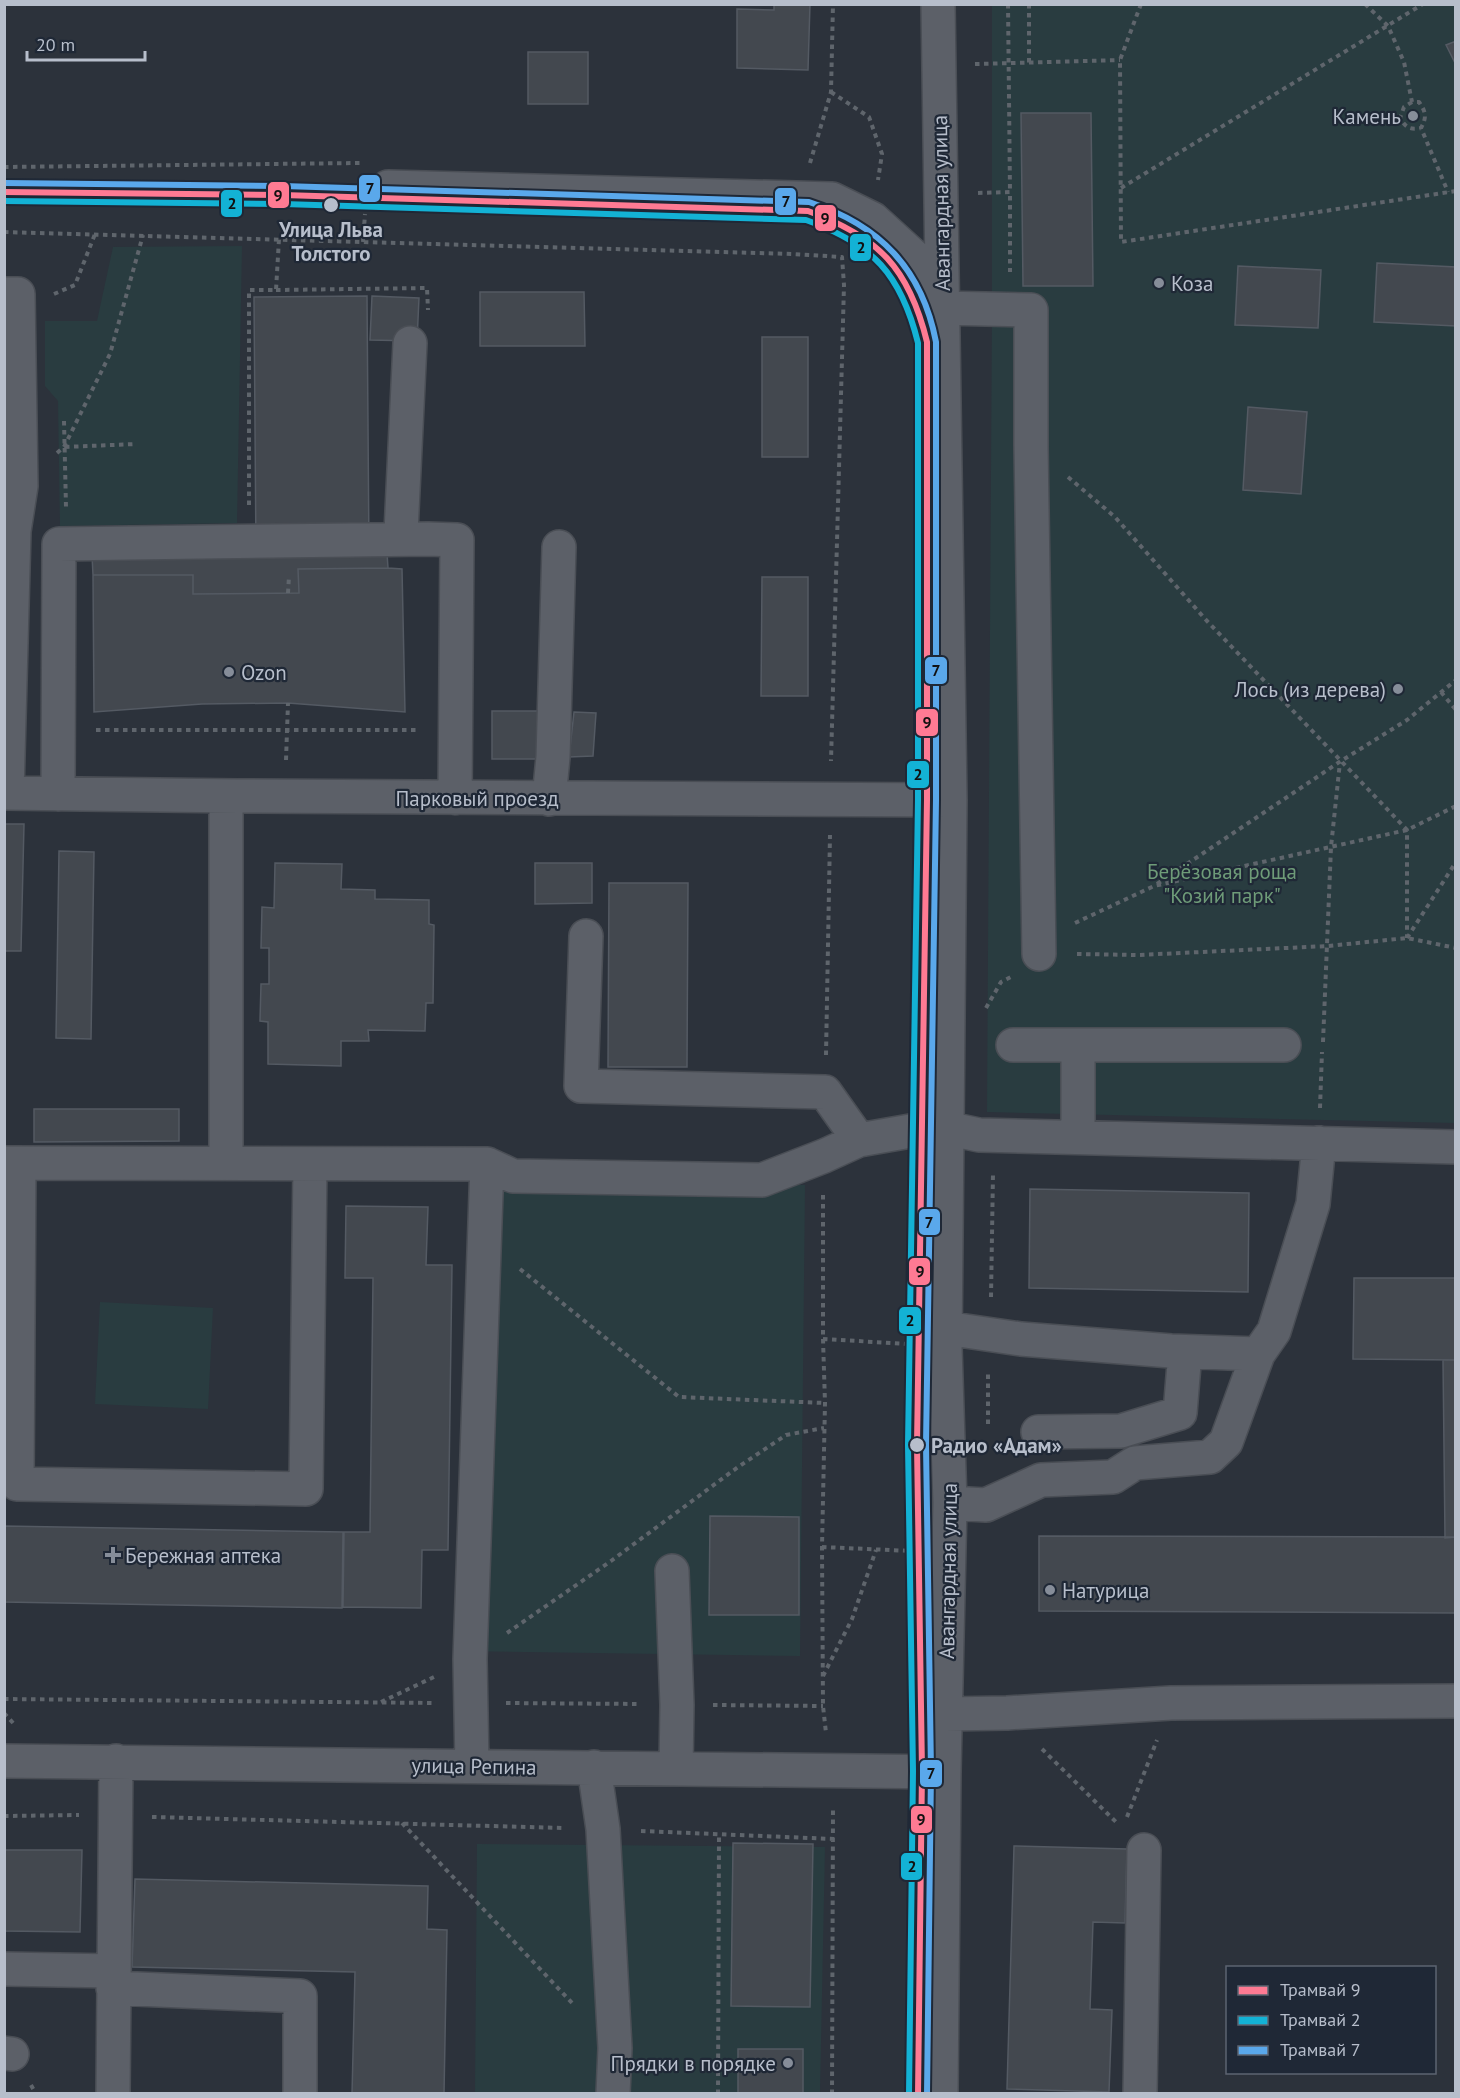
<svg xmlns="http://www.w3.org/2000/svg" width="1460" height="2098" font-family="'PT Sans',sans-serif">
	<style>
		.green { fill: #293c40 }
		.building { fill: #43484f; stroke: #545a63; stroke-width: 1.5 }
		.lines { fill: none; stroke-linecap: round; stroke-linejoin: round }
		.minor-casing { stroke: #4a4e55; stroke-width: 36 }
		.path { stroke: #5f656c; stroke-width: 4; stroke-dasharray: 4.5 4.5; stroke-linecap: butt }
		.minor { stroke: #5c6068; stroke-width: 33 }
		.tram-1-casing { stroke: #1f2836; stroke-width: 10 }
		.tram-2-casing { stroke: #1f2836; stroke-width: 10 }
		.tram-3-casing { stroke: #1f2836; stroke-width: 10 }
		.tram-1 { stroke: #fe7a93; stroke-width: 6 }
		.tram-2 { stroke: #13b2d5; stroke-width: 6 }
		.tram-3 { stroke: #5aa8eb; stroke-width: 6 }
		.poi-dot { fill: #868d99; stroke: #1f2836; stroke-width: 2 }
		.stop-dot { fill: #b7becb; stroke: #1f2836; stroke-width: 2 }
		.labels { text-anchor: middle; dominant-baseline: central; stroke-width: 4.5; stroke-linejoin: round; paint-order: stroke }
		.poi-label { font-size: 21px; fill: #b7becb; stroke: #1f2836; text-anchor: start }
		.street-label { font-size: 21px; fill: #b7becb; stroke: #1f2836 }
		.stop-label { font-size: 21px; font-weight: bold; fill: #b7becb; stroke: #1f2836 }
		.park-label { font-size: 21px; fill: #6e9b78; stroke: #1f2836 }
		.line-badge { stroke: #1f2836; stroke-width: 2 }
		.pale-badge-label { font-size: 16px; text-anchor: middle; font-weight: bold; fill: #111 }
	</style>
	<rect width="100%" height="100%" fill="#2c323b"/>
	<!-- green -->
	<path class="green" d="M992,5H1455V1123L987,1112L992,311Z
		M242,246L237,523L60,526L58,401L45,386V321H97L113,247Z
		M474,1180L805,1185L800,1656L464,1651Z
		M100,1302L213,1308L208,1409L95,1404Z
		M477,1844L825,1847L820,2093L475,2094Z"/>
	<!-- building -->
	<path class="building" d="M774,4H810L808,70L737,68V9L774,10Z
		M1456,41V65L1446,45Z
		M528,52H588V104H528Z
		M1021,113H1091L1093,286H1023Z
		M1377,263L1456,267V326L1374,322Z
		M1238,266L1321,270L1318,328L1235,325Z
		M480,292H584L585,346H480Z
		M367,296L369,553H387L388,568L298,569L299,593L193,594V575H93L92,555L256,554L254,297Z
		M372,296L419,298L417,341L370,340Z
		M762,337H808V457H762Z
		M1248,407L1307,412L1301,494L1243,490Z
		M388,568L402,569L405,712L288,703L202,704L94,712L93,575H193V594L299,593L298,569Z
		M762,577H808V696H761Z
		M492,711H541V759H492Z
		M574,712L596,713L593,756L569,757Z
		M4,824H24L21,951H4Z
		M59,851L94,852L91,1039L56,1038Z
		M275,863L342,864L341,889L375,890V899L429,900V924L434,925L433,1003H426L425,1031L368,1030L369,1041H341V1066L268,1064V1022L260,1021L261,984H269V948H261L262,907L274,908Z
		M535,863H592V903L535,904Z
		M609,883H688L687,1067H608Z
		M34,1109H179V1141L34,1142Z
		M1030,1189L1249,1193L1248,1292L1029,1288Z
		M346,1206L428,1207L426,1265H452L448,1550H422L421,1608L343,1607L344,1532H370L373,1278H345Z
		M1354,1278H1456V1360L1353,1359Z
		M1443,1360H1456V1537L1445,1538Z
		M710,1516L799,1517V1615H709Z
		M4,1526L343,1532L342,1608L4,1602Z
		M1039,1536L1456,1537V1613L1039,1611Z
		M733,1843L813,1844L810,2007L731,2006Z
		M1014,1846L1127,1849L1125,1923L1093,1922L1090,2009L1112,2010L1109,2092L1007,2089Z
		M4,1850H82L80,1932L4,1931Z
		M135,1879L428,1886L427,1929L447,1930L444,2094H352L355,1972L132,1967Z
		M738,2049H803V2094H738Z"/>
	<g class="lines">
		<defs>
			<path id="minor" d="M938,4L950,800L945,1347L950,1503L944,1772L941,2094
				M388,187L832,199L873,219L918,260L942,308L1031,310V446L1039,954
				M4,294H18L21,486L14,531L7,793
				M401,532L410,343
				M4,793L238,796L950,800
				M58,794L59,544L428,539L457,540L455,798
				M226,796V1163
				M549,799L553,757L559,547
				M586,936L581,1086L825,1092L859,1140
				M1013,1045H1284
				M1078,1045V1137
				M4,1163L487,1164L513,1176L762,1180L824,1156L859,1140L922,1129L946,1128L979,1135L1456,1147
				M19,1164L17,1484L306,1489L310,1164
				M945,1328L1021,1339L1171,1351L1258,1354
				M1038,1432L1121,1431L1180,1413L1185,1352
				M950,1503L986,1505L1041,1480L1113,1477L1135,1463L1210,1457L1226,1442L1258,1354L1274,1331L1313,1204L1319,1143
				M672,1571L677,1705L676,1768
				M946,1714L1007,1713L1171,1703L1456,1701
				M4,1761L944,1772
				M472,1766L470,1659L487,1164
				M594,1767L603,1829L615,2048L613,2094
				M4,1969L114,1971
				M113,1988L300,1996V2094
				M4,2053L12,2054
				M113,2094L116,1761
				M1140,2094L1144,1850"/>
		</defs>
		<!-- minor casing -->
		<use href="#minor" class="minor-casing"/>
		<!-- path -->
		<path class="path" d="M1008,4L1010,192
			M1029,4V64
			M1141,4L1120,60L1121,242L1456,191
			M1365,4L1388,26L1404,62L1412,102H1419C1426,112 1427,117 1421,128L1448,192
			M975,64L1120,60
			M831,92L869,117L882,154L878,180
			M1412,102L1404,107L1400,118C1406,128 1410,130 1421,128
			M810,163L831,92L833,4
			M4,167L361,163
			M1121,188L1423,4
			M978,193L1010,192V272
			M4,232L792,254L842,257L844,285L831,761
			M363,242L365,214
			M276,290L427,288L428,310
			M54,294L75,285L95,234
			M64,421L66,507
			M65,447L136,444
			M57,453L64,447L110,354L143,235
			M1068,477L1115,517L1207,621L1407,830V938
			M249,505V290H276L279,239
			M288,593L289,576
			M1441,692L1456,710
			M96,730H418
			M286,760L288,703
			M1157,884L1341,761L1407,720L1456,680
			M1075,923L1154,886L1407,830L1456,806
			M1407,938L1456,862
			M1077,954L1138,955L1328,946L1407,938L1456,948
			M986,1008L1001,982L1011,977
			M1323,1042L1331,847L1340,762
			M826,1055L830,835
			M1320,1108L1322,1052
			M823,1195V1339L825,1403L822,1547L823,1706L826,1733
			M520,1269L679,1397L825,1403
			M991,1297L993,1173
			M823,1339L908,1344
			M988,1424V1371
			M822,1547L912,1551
			M507,1633L611,1561L738,1467L786,1435L824,1428
			M823,1676L852,1619L876,1550
			M4,1699L436,1703
			M381,1702L434,1677
			M506,1703L640,1704
			M713,1705L823,1706
			M4,1713L14,1724
			M1042,1749L1118,1824
			M4,1816L79,1815
			M152,1817L565,1828
			M1127,1817L1157,1740
			M402,1823L574,2005
			M641,1831L834,1839
			M31,2085L36,2094
			M718,2094L719,1834
			M832,2094L833,1806"/>
		<!-- minor -->
		<use href="#minor" class="minor"/>
		<defs>
			<path id="tram-1" d="M4,192L283,195L808,211C879,237 909,268 927,342V800L917,1445L922,1771L918,2094"/>
			<path id="tram-2" d="M4,201L283,204L806,220C873,244 901,274 918,343V800L908,1445L913,1771L909,2094"/>
			<path id="tram-3" d="M4,183L283,186L809,202C880,225 922,269 936,342V800L926,1445L931,1771L927,2094"/>
		</defs>
		<!-- tram-1 casing -->
		<use href="#tram-1" class="tram-1-casing"/>
		<!-- tram-2 casing -->
		<use href="#tram-2" class="tram-2-casing"/>
		<!-- tram-3 casing -->
		<use href="#tram-3" class="tram-3-casing"/>
		<!-- tram-1 -->
		<use href="#tram-1" class="tram-1"/>
		<!-- tram-2 -->
		<use href="#tram-2" class="tram-2"/>
		<!-- tram-3 -->
		<use href="#tram-3" class="tram-3"/>
	</g>
	<!-- markers -->
	<g class="poi-dot">
		<circle cx="1413" cy="116" r="6"/>
		<circle cx="1159" cy="283" r="6"/>
		<circle cx="229" cy="672" r="6"/>
		<circle cx="1398" cy="689" r="6"/>
		<path d="M110 1546h6v6h6v6h-6v6h-6v-6h-6v-6h6z"/>
		<circle cx="1050" cy="1590" r="6"/>
		<circle cx="788" cy="2063" r="6"/>
	</g>
	<g class="stop-dot">
		<circle cx="331" cy="205" r="8"/>
		<circle cx="917" cy="1445" r="8"/>
	</g>
	<g class="labels">
		<!-- poi labels -->
		<g class="poi-label">
			<text x="1401" y="116" text-anchor="end">Камень</text>
			<text x="1171" y="283">Коза</text>
			<text x="241" y="672">Ozon</text>
			<text x="1386" y="689" text-anchor="end">Лось (из дерева)</text>
			<text x="125" y="1555">Бережная аптека</text>
			<text x="1062" y="1590">Натурица</text>
			<text x="776" y="2063" text-anchor="end">Прядки в порядке</text>
		</g>
		<!-- street labels -->
		<g class="street-label">
			<text transform="translate(941 203) rotate(-91)">Авангардная улица</text>
			<text x="477" y="798">Парковый проезд</text>
			<text transform="translate(948 1571) rotate(-89)">Авангардная улица</text>
			<text transform="translate(474 1766) rotate(1)">улица Репина</text>
		</g>
		<!-- stop labels -->
		<g class="stop-label">
			<text x="331" y="229">Улица Льва<tspan x="331" dy="24">Толстого</tspan></text>
			<text x="931" y="1445" text-anchor="start">Радио «Адам»</text>
		</g>
		<!-- park labels -->
		<g class="park-label">
			<text x="1222" y="871">Берёзовая роща<tspan x="1222" dy="24">"Козий парк"</tspan></text>
		</g>
	</g>
	<g class="line-badge">
		<rect x="358" y="174" width="23" height="29" rx="6" fill="#5aa8eb"/>
		<rect x="267" y="181" width="23" height="28" rx="6" fill="#fe7a93"/>
		<rect x="774" y="187" width="23" height="29" rx="6" fill="#5aa8eb"/>
		<rect x="220" y="189" width="23" height="29" rx="6" fill="#13b2d5"/>
		<rect x="814" y="204" width="23" height="28" rx="6" fill="#fe7a93"/>
		<rect x="849" y="233" width="23" height="29" rx="6" fill="#13b2d5"/>
		<rect x="924" y="656" width="24" height="29" rx="6" fill="#5aa8eb"/>
		<rect x="915" y="708" width="24" height="29" rx="6" fill="#fe7a93"/>
		<rect x="906" y="760" width="24" height="29" rx="6" fill="#13b2d5"/>
		<rect x="918" y="1208" width="23" height="28" rx="6" fill="#5aa8eb"/>
		<rect x="908" y="1257" width="23" height="29" rx="6" fill="#fe7a93"/>
		<rect x="898" y="1306" width="24" height="29" rx="6" fill="#13b2d5"/>
		<rect x="919" y="1759" width="24" height="29" rx="6" fill="#5aa8eb"/>
		<rect x="910" y="1805" width="23" height="29" rx="6" fill="#fe7a93"/>
		<rect x="900" y="1852" width="23" height="29" rx="6" fill="#13b2d5"/>
	</g>
	<g class="pale-badge-label">
		<text x="370" y="194">7</text>
		<text x="278" y="201">9</text>
		<text x="786" y="207">7</text>
		<text x="232" y="209">2</text>
		<text x="825" y="224">9</text>
		<text x="861" y="253">2</text>
		<text x="936" y="676">7</text>
		<text x="927" y="728">9</text>
		<text x="918" y="780">2</text>
		<text x="929" y="1228">7</text>
		<text x="920" y="1277">9</text>
		<text x="910" y="1326">2</text>
		<text x="931" y="1779">7</text>
		<text x="921" y="1825">9</text>
		<text x="912" y="1872">2</text>
	</g>
	<!-- border -->
	<rect width="1460" height="2098" fill="none" stroke="#b7becb" stroke-width="12"/>
	<!-- legend -->
	<rect x="1226" y="1966" width="210" height="108" fill="#1f2836" stroke="#5c6472" stroke-width="1.5"/>
	<rect x="1238" y="1986" width="30" height="9" fill="#fe7a93" stroke="#5c6472" stroke-width="1.5"/>
	<text x="1280" y="1996" font-size="18" fill="#b7becb">Трамвай 9</text>
	<rect x="1238" y="2016" width="30" height="9" fill="#13b2d5" stroke="#5c6472" stroke-width="1.5"/>
	<text x="1280" y="2026" font-size="18" fill="#b7becb">Трамвай 2</text>
	<rect x="1238" y="2046" width="30" height="9" fill="#5aa8eb" stroke="#5c6472" stroke-width="1.5"/>
	<text x="1280" y="2056" font-size="18" fill="#b7becb">Трамвай 7</text>
	<!-- scale -->
	<path d="M27 51v9h118v-9" fill="none" stroke="#b7becb" stroke-width="3"/>
	<text x="36" y="51" font-size="18" fill="#b7becb" stroke="#1f2836" stroke-width="4.5" paint-order="stroke">20 m</text>
</svg>
